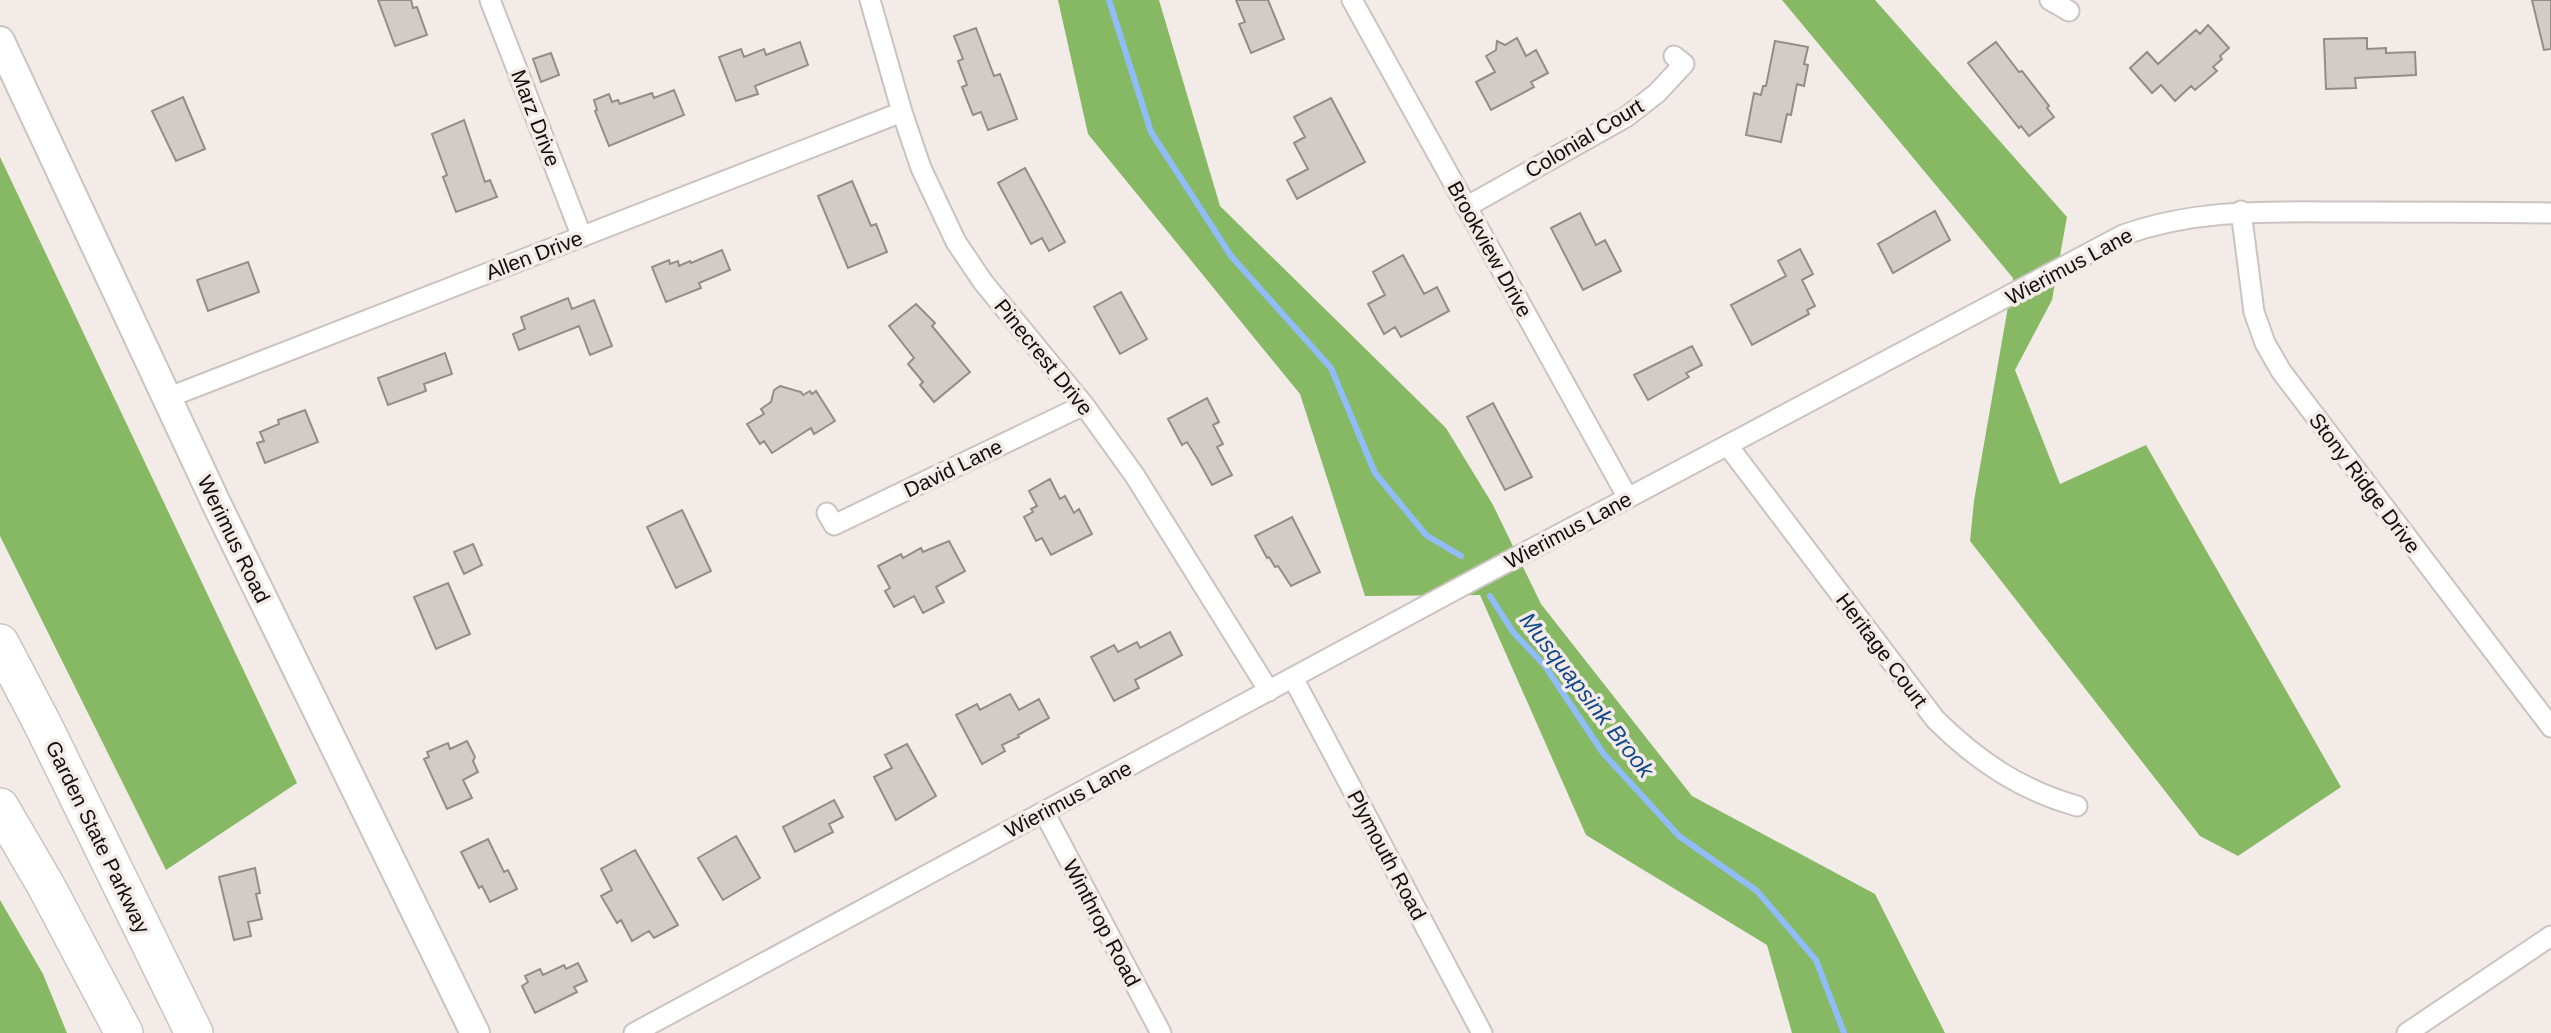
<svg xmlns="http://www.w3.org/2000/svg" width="2551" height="1033" font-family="Helvetica,sans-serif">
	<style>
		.forest { fill: #87b964 }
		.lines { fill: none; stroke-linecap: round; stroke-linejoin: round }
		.stream { stroke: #90bdfa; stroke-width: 6 }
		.building { fill: #d2ccc6; stroke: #938d88; stroke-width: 2 }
		.street-casing { stroke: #cbc3c0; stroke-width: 23 }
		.secondary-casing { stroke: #cbc3c0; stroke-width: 32 }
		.highway-casing { stroke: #cbc3c0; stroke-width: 40 }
		.street { stroke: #fff; stroke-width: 19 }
		.secondary { stroke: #fff; stroke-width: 28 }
		.highway { stroke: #fff; stroke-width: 37 }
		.labels { text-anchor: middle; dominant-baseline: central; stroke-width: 7; stroke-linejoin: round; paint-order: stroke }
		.street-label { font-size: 21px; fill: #110e0d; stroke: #f3ebe8 }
		.water-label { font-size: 23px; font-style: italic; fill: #13488b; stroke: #f3ebe8 }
	</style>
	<rect width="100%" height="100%" fill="#f3ebe8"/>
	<!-- forest -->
	<path class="forest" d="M1058,0H1159L1220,206L1446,428L1493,505L1541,604L1692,796L1875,894L1945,1033H1792L1767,945L1586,835L1480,595L1365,596L1300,394L1088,134Z
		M1782,0H1875L2067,217L2052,300L2015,370L2060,484L2146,445L2341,787L2238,856L2200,836L1970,541L1974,501L2013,278Z
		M0,157L297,783L166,870L0,536Z
		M0,900L43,974L67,1033H0Z"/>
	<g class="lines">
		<!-- stream -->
		<path class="stream" d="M1109,0L1151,132L1231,256L1331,368L1375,473L1426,535L1461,556
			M1490,596L1513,632L1545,666L1603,753L1679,836L1757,891L1816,960L1844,1033"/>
	</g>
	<!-- building -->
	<path class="building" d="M378,0H411L413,8L417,7L427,35L395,46Z
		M1236,0H1268L1284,39L1251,53L1239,24L1245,22Z
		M2532,0H2551V49L2544,50Z
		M2208,25L2229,48L2220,56L2222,59L2213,67L2217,71L2195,90L2191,86L2175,101L2161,85L2152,93L2130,68L2147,52L2158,64L2196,30L2200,34Z
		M976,28L994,76L1000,74L1017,119L988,130L981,112L973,115L962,87L967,85L958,61L963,59L954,36Z
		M1517,38L1526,56L1536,50L1548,73L1531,82L1534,87L1491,110L1476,82L1495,72L1486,56L1496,50L1497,41L1505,45Z
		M2367,38V49L2386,48V53L2415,52L2416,75L2355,78L2356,88L2326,89L2324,39Z
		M1775,41L1808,47L1804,64L1808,65L1804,86L1797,84L1791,115L1787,114L1781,142L1746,135L1754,93L1761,95L1763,86H1766Z
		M800,42L808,65L755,86L758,94L736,101L719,57L741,49L744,57L764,49L766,55Z
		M1996,42L2019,72L2022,71L2049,106L2047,108L2054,117L2029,136L2021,126L2019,128L1968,63Z
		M551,53L559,75L541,82L533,59Z
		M674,90L684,115L609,146L595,111L597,110L594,100L609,94L612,102L618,100L620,104L652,93L654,98Z
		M183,97L205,149L176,161L152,111Z
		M1331,98L1365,162L1297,199L1287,180L1308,169L1294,143L1305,137L1294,117Z
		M464,120L485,182L490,180L497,197L456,212L443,177L447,175L432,134Z
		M1025,168L1065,242L1049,251L1042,238L1031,244L998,183Z
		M852,181L871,226L876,224L887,252L848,268L818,196Z
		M1935,211L1950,240L1893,273L1878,244Z
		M1580,213L1596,245L1605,240L1621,271L1583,290L1551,228Z
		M1800,249L1813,274L1802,280L1815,306L1807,310L1809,314L1752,345L1731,305L1786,276L1778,261Z
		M722,250L730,270L699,283L701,288L666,302L652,267L669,260L670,264L678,261L679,266L690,261L691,263Z
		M1403,255L1424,294L1437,287L1449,311L1401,337L1395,327L1384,334L1368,304L1385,295L1373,272Z
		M248,262L259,292L208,311L197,280Z
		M1121,292L1147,339L1120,354L1094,307Z
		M568,298L572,309L594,300L612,346L590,355L579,326L519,350L513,334L525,329L521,317Z
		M916,304L935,323L932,326L970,372L934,402L920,385L923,382L908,364L914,358L889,326Z
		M1692,346L1702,365L1686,373L1689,377L1648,400L1634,375Z
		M445,353L452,374L424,384L426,391L388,405L378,378Z
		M780,386L801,392L803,395L810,391L812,394L816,391L835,421L814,434L811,428L772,453L764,441L760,444L747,424L764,414L761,409L771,402L774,390Z
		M1207,398L1219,422L1213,425L1223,444L1217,447L1232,475L1212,485L1197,458L1187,442L1182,445L1168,419Z
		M1493,403L1532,477L1505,490L1467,417Z
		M305,410L318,442L265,463L257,443L264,441L260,432L279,424L278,420Z
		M1050,479L1060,499L1065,496L1074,513L1079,509L1092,534L1051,555L1042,538L1036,541L1024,517L1033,512L1031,509L1037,506L1029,491Z
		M682,510L711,571L676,588L647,527Z
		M1292,517L1320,572L1291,586L1278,566L1275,567L1269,557L1267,558L1255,536Z
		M949,541L965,571L936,587L944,602L923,613L914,596L894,607L885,591L890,588L878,566L901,554L903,558L921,548L923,552Z
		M473,544L482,565L464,574L454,552Z
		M448,583L470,634L436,649L414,597Z
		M1170,632L1182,655L1135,680L1139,688L1114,701L1091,657L1114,645L1118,652L1137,642L1140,648Z
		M1010,694L1019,710L1039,699L1049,718L1018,735L1019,737L1002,745L1005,751L982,764L956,715L977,704L980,710Z
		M467,741L475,757L473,761L478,772L463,780L472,798L447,809L424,759L429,757L427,752L448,743L450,749Z
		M907,744L936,796L896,820L874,777L892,768L885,755Z
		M834,800L843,817L829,824L833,832L795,852L783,827Z
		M736,836L760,878L723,900L698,858Z
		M488,839L504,872L508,870L517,889L490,902L482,886L479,888L461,852Z
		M635,850L678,925L654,938L649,931L632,941L621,920L617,923L601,896L612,890L601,869Z
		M255,868L260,893L256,894L262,919L248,922L251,936L234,940L219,877Z
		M578,963L587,981L574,987L577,992L535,1013L522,986L528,982L525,976L540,969L543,975L564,965L566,969Z"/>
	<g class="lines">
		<defs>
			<path id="street" d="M490,0L582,237
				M870,0L902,112L921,168L956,242L983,282L1084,405L1135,476L1269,691
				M1352,0L1628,498
				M2050,0L2069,11
				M1466,207L1626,117L1657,93L1684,64L1674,56
				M2241,211L2254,312L2265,343L2281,371L2551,727
				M167,398L902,112
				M1728,446L1935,719C1976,760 2020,790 2077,806
				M827,513L834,525L1084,405
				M1293,678L1482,1033
				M1044,812L1161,1033
				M634,1033L1479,577L2123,235C2199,208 2270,212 2349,212C2416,212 2484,212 2551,213
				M2407,1033L2551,936"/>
			<path id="secondary" d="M0,41L217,505L475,1033"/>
			<path id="highway" d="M0,643L42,723L194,1033
				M0,807L45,884L124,1033"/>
		</defs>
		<!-- street casing -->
		<use href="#street" class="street-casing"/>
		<!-- secondary casing -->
		<use href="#secondary" class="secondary-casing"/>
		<!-- highway casing -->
		<use href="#highway" class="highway-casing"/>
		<!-- street -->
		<use href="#street" class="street"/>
		<!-- secondary -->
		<use href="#secondary" class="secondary"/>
		<!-- highway -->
		<use href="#highway" class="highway"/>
	</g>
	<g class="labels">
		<!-- street labels -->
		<g class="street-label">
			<text transform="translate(536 118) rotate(69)">Marz Drive</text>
			<text transform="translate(1584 138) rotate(-31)">Colonial Court</text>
			<text transform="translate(1490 249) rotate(61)">Brookview Drive</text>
			<text transform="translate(534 255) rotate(-21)">Allen Drive</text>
			<text transform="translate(2069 266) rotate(-28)">Wierimus Lane</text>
			<text transform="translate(1044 357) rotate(51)">Pinecrest Drive</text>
			<text transform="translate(953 468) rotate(-26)">David Lane</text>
			<text transform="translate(2365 483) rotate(53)">Stony Ridge Drive</text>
			<text transform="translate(1568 530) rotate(-28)">Wierimus Lane</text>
			<text transform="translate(234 539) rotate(64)">Werimus Road</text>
			<text transform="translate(1882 650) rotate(53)">Heritage Court</text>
			<text transform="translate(1068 799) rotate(-28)">Wierimus Lane</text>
			<text transform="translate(98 837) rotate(64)">Garden State Parkway</text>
			<text transform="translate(1387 855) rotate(62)">Plymouth Road</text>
			<text transform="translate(1102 923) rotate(62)">Winthrop Road</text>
		</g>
		<!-- water labels -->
		<g class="water-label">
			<text transform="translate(1587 695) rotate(52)">Musquapsink Brook</text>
		</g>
	</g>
</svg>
